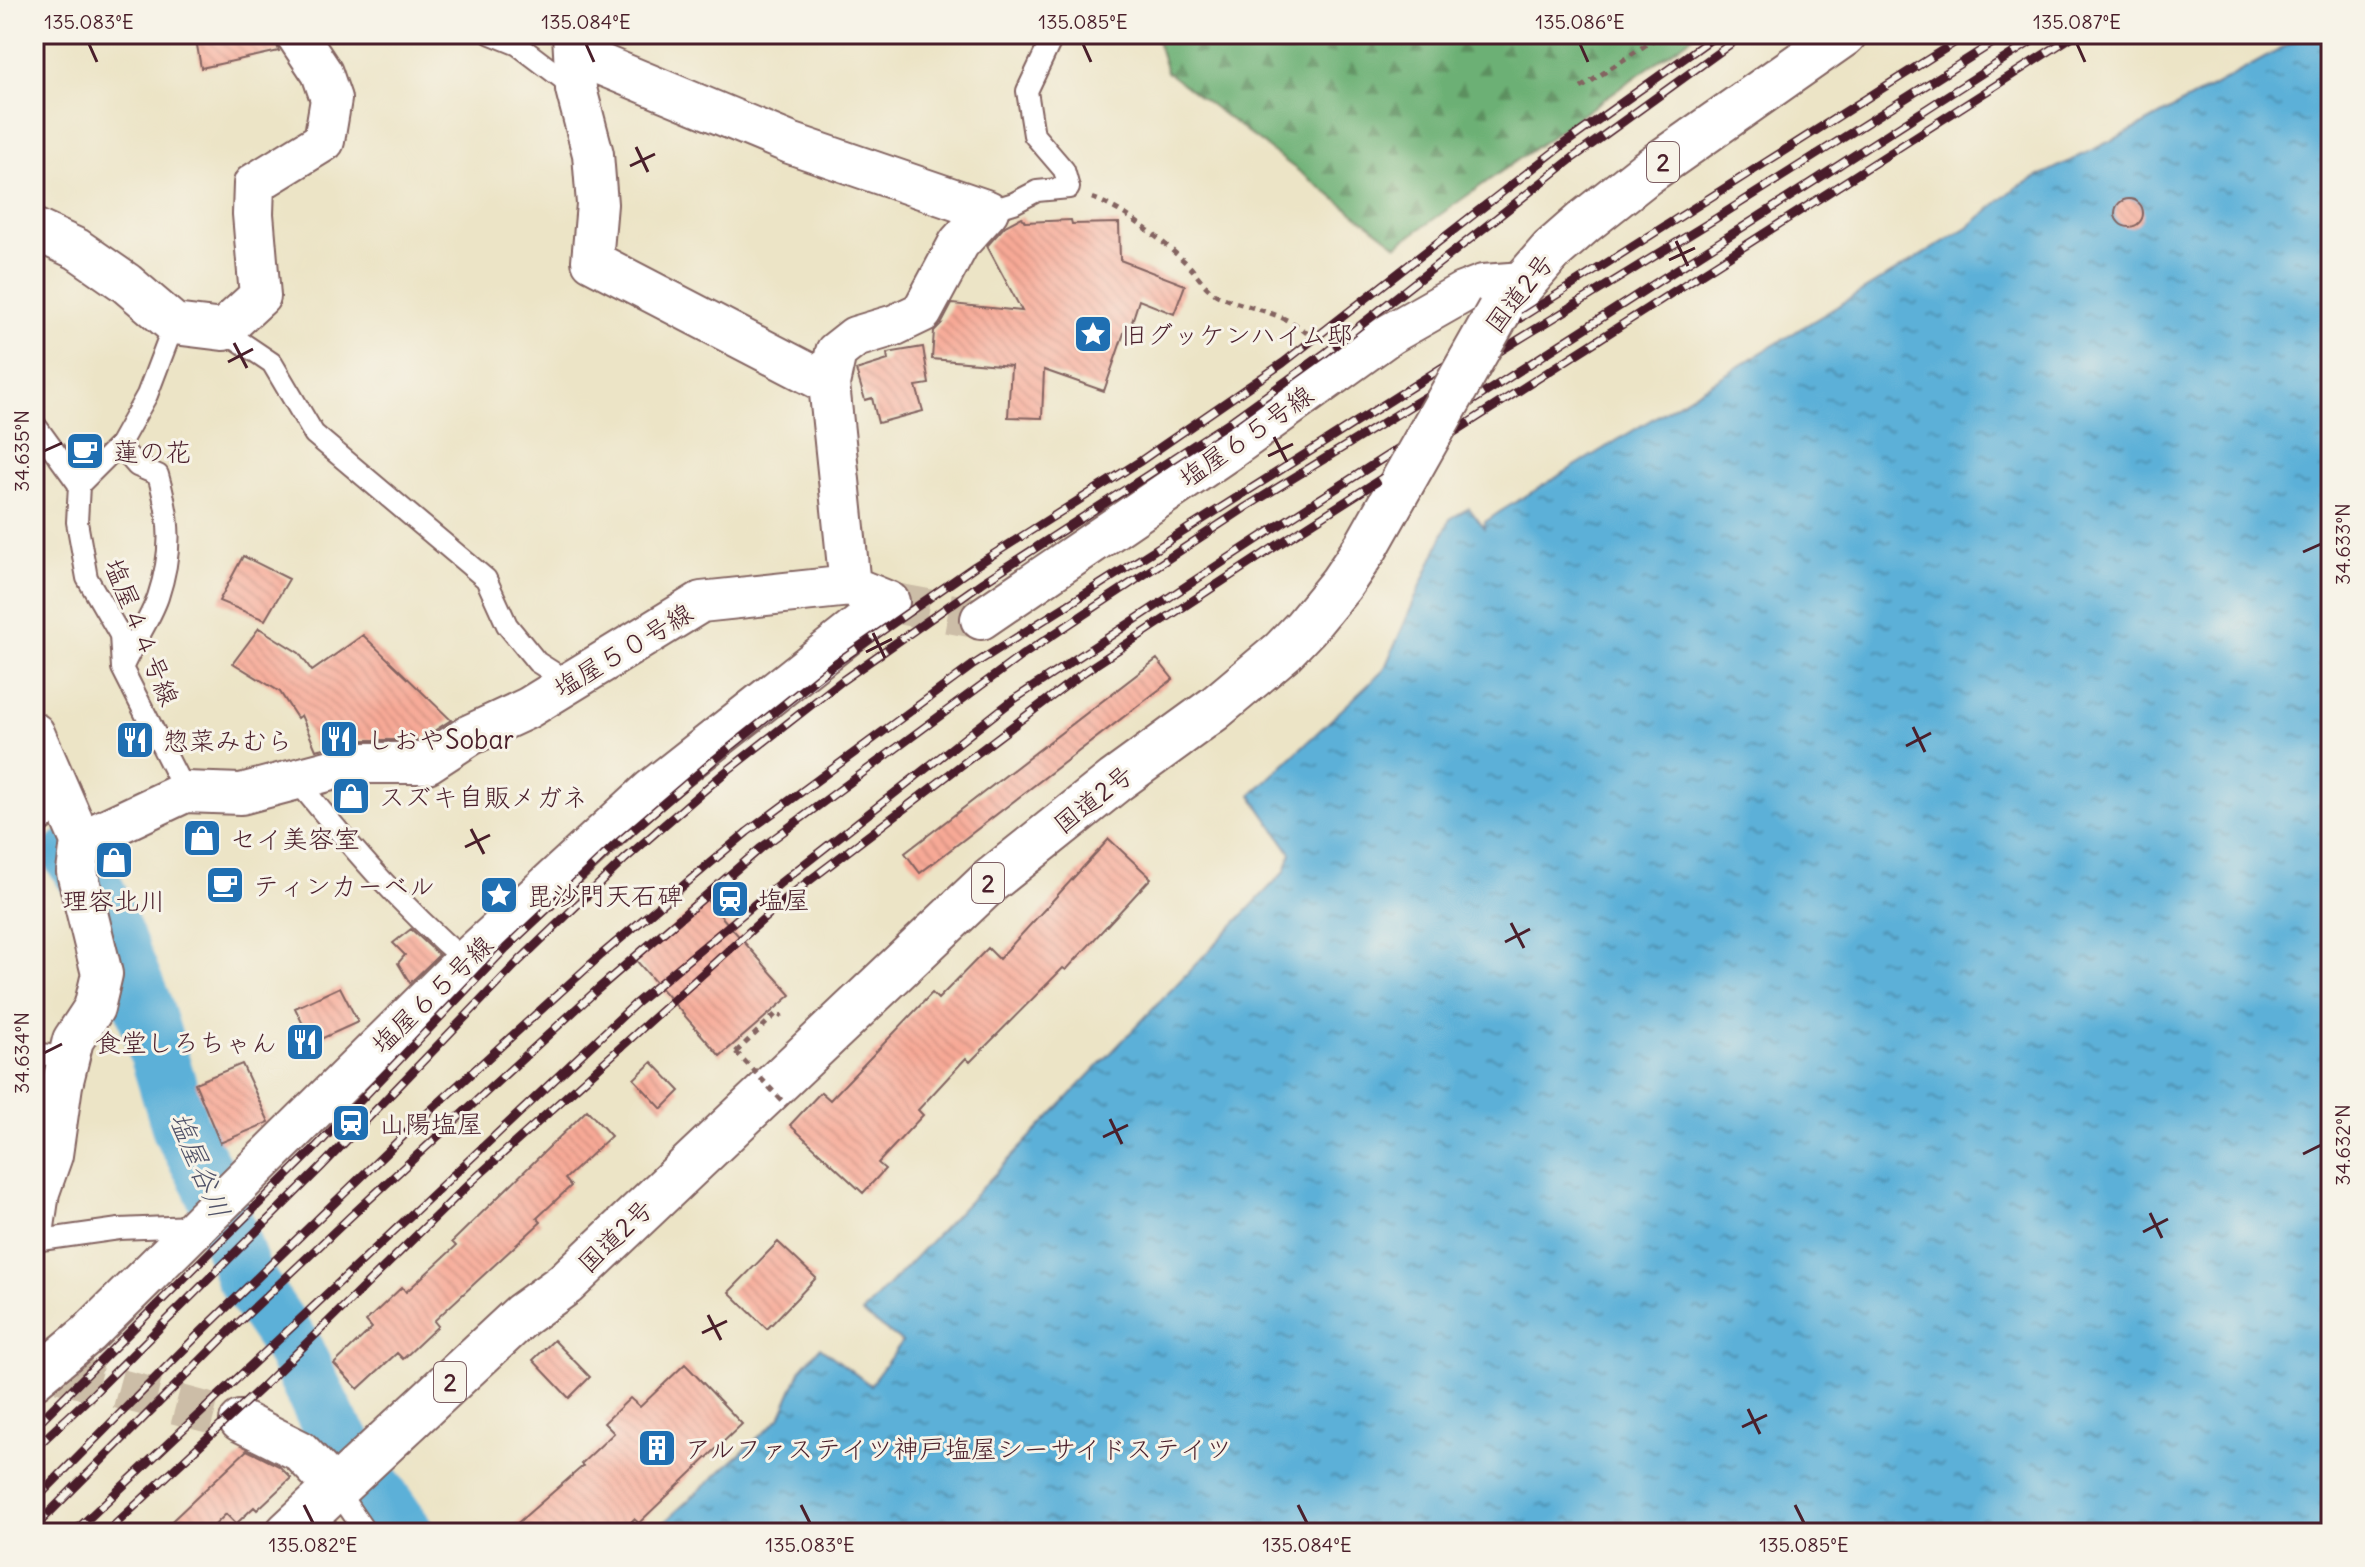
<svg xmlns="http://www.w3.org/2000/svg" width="2365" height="1567" font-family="Delius,'Klee One',sans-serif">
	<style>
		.forest { fill: url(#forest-firs); stroke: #5b6850; stroke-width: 2 }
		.water { fill: url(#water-ripples); stroke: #536882; stroke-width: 2 }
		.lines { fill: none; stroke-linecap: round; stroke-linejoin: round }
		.river { stroke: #5cb0d8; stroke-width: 58 }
		.building { fill: url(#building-back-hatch) }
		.minor-tunnel { stroke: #ccbda7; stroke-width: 40; stroke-dasharray: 40 20; stroke-linecap: butt }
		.service-casing { stroke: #836461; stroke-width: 24 }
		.minor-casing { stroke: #836461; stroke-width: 44 }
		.trunk-casing { stroke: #836461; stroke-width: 48 }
		.path { stroke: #836461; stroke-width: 5; stroke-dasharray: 6 6; stroke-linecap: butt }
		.service { stroke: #fff; stroke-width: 20 }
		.minor { stroke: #fff; stroke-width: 40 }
		.trunk { stroke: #fff; stroke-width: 44 }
		.rail-casing { stroke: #4a1f2b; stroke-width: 9 }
		.rail { stroke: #f7f3e8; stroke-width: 6; stroke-dasharray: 18; stroke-linecap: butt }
		.trunk-bridge-casing { stroke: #836461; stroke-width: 48; stroke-linecap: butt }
		.path-bridge { stroke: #836461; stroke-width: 5; stroke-dasharray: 6 6; stroke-linecap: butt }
		.trunk-bridge { stroke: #fff; stroke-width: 44 }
		.ticks { fill: none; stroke: #4a1f2b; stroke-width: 3 }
		.labels { text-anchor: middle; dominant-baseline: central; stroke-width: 6; stroke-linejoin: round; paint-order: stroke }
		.shield { fill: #f7f3e8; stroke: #7e5f64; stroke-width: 2 }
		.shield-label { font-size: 24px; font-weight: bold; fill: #4a1f2b }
		.street-label { font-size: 26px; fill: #4a1f2b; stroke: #f7f3e8 }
		.poi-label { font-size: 26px; fill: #4a1f2b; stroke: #f7f3e8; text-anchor: start }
		.water-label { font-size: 28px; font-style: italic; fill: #505268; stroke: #f7f3e8 }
		.neatline { fill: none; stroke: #4a1f2b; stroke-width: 3 }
		.ticks-label { font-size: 20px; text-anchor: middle; fill: #4a1f2b }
	</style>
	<defs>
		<pattern id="forest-firs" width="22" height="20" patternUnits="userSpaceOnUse" patternTransform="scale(2)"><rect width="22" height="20" fill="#6cb074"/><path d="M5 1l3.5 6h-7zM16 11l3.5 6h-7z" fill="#5b8f5f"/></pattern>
		<pattern id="water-ripples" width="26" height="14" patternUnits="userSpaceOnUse" patternTransform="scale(2)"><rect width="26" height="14" fill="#5cb0d8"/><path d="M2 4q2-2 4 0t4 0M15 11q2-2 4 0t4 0" fill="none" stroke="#4e8faf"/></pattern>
		<pattern id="building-back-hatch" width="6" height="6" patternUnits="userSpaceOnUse" patternTransform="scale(2)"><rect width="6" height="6" fill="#f7a996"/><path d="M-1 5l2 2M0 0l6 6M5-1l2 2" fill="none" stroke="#d59181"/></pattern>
	</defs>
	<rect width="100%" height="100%" fill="#f7f3e8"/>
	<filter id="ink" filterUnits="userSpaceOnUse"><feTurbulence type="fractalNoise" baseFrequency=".0125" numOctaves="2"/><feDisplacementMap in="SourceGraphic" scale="16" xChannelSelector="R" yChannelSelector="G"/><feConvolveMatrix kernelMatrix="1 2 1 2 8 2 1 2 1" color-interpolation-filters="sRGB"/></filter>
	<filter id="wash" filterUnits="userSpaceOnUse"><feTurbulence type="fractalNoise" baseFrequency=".006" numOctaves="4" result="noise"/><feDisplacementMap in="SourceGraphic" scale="32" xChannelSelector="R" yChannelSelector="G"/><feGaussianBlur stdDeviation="1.8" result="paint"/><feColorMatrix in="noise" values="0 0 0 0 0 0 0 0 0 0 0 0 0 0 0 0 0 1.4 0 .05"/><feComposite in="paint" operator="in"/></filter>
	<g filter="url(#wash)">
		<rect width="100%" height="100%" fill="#ece4c6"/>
		<!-- forest -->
		<path class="forest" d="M1155,34H1696L1397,245L1167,72Z"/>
		<!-- water -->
		<path class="water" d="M2308,34H2331V1533H652L780,1418L801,1369L820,1347L870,1385L902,1342L862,1313L1285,871L1291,853L1251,795L1384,670L1450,519L1469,508L1484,528L1485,522L1501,511L1968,227L2017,187L2143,125Z"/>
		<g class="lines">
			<!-- river -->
			<path class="river" d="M72,855L97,893L145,1010L181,1129L210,1182L243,1274L293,1347L329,1423L405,1533"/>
		</g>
		<g id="blocks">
			<!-- building -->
			<path class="building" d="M195,34H273L279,51L201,68Z
				M2115 213a14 14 0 1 1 28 0a14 14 0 1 1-28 0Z
				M1022,217L1025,222L1071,220L1072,224L1119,223L1120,260L1185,285L1174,314L1139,300L1130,328L1126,327L1104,391L1044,370L1042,418L1008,417L1011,366L932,359L934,331L942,323L952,304L1022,311L987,246L1005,226Z
				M923,347L929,384L916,386L923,411L878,423L872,398L865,400L856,370L888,360L887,353Z
				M243,556L289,579L265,620L219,601Z
				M259,628L299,653L312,671L363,635L451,720L420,740H358L316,750L301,715L297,718L280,692L233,663Z
				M1157,659L1173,679L920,873L905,853Z
				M1109,839L1151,878L1066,970L1063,968L970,1062L966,1058L918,1110L923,1115L878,1163L885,1169L863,1193L790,1125L821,1092L830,1100L932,993L938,999L988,948L999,959Z
				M705,898L791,995L720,1056L635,959Z
				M411,929L439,955L410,983L398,963L405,955L393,943Z
				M340,987L358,1022L312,1043L295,1008Z
				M652,1062L680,1091L662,1109L634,1079Z
				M242,1064L269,1122L220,1143L195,1083Z
				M587,1110L611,1136L565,1179L571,1186L537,1218L541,1222L434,1321L438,1326L403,1359L397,1353L358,1389L334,1364L372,1328L366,1321L402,1287L406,1292L456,1246L452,1242Z
				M778,1242L816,1278L767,1329L729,1292Z
				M554,1340L590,1377L569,1398L533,1360Z
				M685,1364L742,1424L639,1523L634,1519L618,1533H506L583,1466L581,1464L614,1433L604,1423L630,1398L640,1407Z
				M247,1450L279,1466L291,1478L257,1510L254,1507L236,1524L226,1514L207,1533H159Z"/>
		</g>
	</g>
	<g filter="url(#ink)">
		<use href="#blocks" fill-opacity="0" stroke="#836461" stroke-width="2"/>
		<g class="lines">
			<!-- minor-tunnel -->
			<path class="minor-tunnel" d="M889,602L981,619
				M60,1373L240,1421"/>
			<defs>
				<path id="service" d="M491,34L518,45L576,89
					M988,211L1014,203L1037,191L1069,188L1064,170L1034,135L1027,91L1054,34
					M223,330L272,363L314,434L486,579L507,625L537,662L570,683
					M34,423L79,485
					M119,445L79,485L77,522L87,578L120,635L122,668L185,792
					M124,664C134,642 150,620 158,597C173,551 171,520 158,475L137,466L119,445L147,395L174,324
					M297,781C351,847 400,905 465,961
					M34,826L65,805
					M34,1053L70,1058
					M34,1241L119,1229L193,1226
					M336,1489L366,1533"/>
				<path id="minor" d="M573,34L576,89L593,154L597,204L592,261L829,384
					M597,63L790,143L988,211L959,243L922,312L895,325L855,337L836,352L829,384L850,586
					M34,229L77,249L126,283L174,324L223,330L260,296L253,214L254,184L324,141L331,99L322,73L296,34
					M981,619L1229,450L1390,334L1462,293L1483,285L1524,282
					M34,733L81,841
					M34,1227L39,1192L52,1155L62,1085L73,1040L94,1008L102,974L77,872L81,841
					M34,1379L88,1334L465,961L651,790L889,602L850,586L701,602L528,708L470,735L427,763H358L241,794L185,792L81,841
					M240,1421L300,1451L336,1489"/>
				<path id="trunk" d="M1499,311L1552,250L1584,222L1646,173L1844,34
					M288,1533L522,1315L565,1284L990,881L1115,781L1214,709L1283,651L1305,628L1341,584L1366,547L1402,483"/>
			</defs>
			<!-- service casing -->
			<use href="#service" class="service-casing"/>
			<!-- minor casing -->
			<use href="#minor" class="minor-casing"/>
			<!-- trunk casing -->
			<use href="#trunk" class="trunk-casing"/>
			<!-- path -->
			<path class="path" d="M1581,88L1662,34
				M1092,198C1125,210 1158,237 1184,261C1197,272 1203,288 1219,296C1254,311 1292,312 1317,344
				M736,1052L777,1013L782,1017"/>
			<!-- service -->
			<use href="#service" class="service"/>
			<!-- minor -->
			<use href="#minor" class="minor"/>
			<!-- trunk -->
			<use href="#trunk" class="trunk"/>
			<defs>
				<path id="rail" d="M34,1427L315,1148L506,948L614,846L713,761L833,665L975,566L1139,462L1283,363L1564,144L1718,34
					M34,1449L91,1396L322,1166L520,960L625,859L723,774L843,680L983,582L1231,421L1324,354L1574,157L1744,34
					M34,1501L200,1333L421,1119L601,955L747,832L973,665L1968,34
					M34,1528L234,1327L350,1217L598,989L761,848L1021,656L1246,507L1715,219L2007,34
					M73,1533L635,1004L779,884L1013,700L1273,529L2043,34
					M106,1533L263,1386L469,1184L789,896L1084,672L1273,548L2076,34"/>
			</defs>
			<!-- rail casing -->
			<use href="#rail" class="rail-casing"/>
			<!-- rail -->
			<use href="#rail" class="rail"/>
			<defs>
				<path id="trunk-bridge" d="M1402,483L1499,311"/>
			</defs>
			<!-- trunk-bridge casing -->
			<use href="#trunk-bridge" class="trunk-bridge-casing"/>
			<!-- path-bridge -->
			<path class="path-bridge" d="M736,1052L787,1106"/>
			<!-- trunk-bridge -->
			<use href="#trunk-bridge" class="trunk-bridge"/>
		</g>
	</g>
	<!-- ticks -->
	<path class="ticks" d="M89,44L97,62M586,44L594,62M1083,44L1091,62M1580,44L1588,62M2077,44L2085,62M636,147L648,172M630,166L655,154M1676,241L1688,266M1669,260L1695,248M234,343L247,368M228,362L253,349M1274,437L1287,462M44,451L62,443M1268,456L1293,444M2303,552L2321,544M873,633L885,658M866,652L892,639M1913,727L1925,752M1906,746L1931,733M471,829L484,854M465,847L490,835M1511,923L1524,948M1505,942L1530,929M44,1053L62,1044M1110,1119L1122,1144M1103,1137L1128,1125M2303,1154L2321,1145M2150,1213L2162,1238M2143,1232L2168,1219M708,1315L721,1340M702,1333L727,1321M1748,1409L1760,1434M1742,1427L1767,1415M304,1505L313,1523M801,1505L810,1523M1298,1505L1307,1523M1795,1505L1804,1523"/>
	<!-- icons -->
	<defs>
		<symbol id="sight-square" viewBox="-11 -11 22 22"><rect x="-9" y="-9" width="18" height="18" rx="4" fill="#1f6fb2" stroke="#f7f3e8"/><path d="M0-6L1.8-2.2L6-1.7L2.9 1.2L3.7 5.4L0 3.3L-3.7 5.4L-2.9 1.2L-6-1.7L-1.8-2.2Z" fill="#fff"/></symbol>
		<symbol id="cafe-square" viewBox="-11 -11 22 22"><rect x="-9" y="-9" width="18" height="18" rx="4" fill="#1f6fb2" stroke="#f7f3e8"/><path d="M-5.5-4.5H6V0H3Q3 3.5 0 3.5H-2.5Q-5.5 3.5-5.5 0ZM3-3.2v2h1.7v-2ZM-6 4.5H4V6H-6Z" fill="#fff"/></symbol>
		<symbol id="restaurant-square" viewBox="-11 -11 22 22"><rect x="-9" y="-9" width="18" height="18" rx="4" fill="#1f6fb2" stroke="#f7f3e8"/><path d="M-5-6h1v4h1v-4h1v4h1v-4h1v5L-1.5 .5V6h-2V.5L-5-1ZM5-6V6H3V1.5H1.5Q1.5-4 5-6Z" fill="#fff"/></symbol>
		<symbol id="shop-square" viewBox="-11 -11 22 22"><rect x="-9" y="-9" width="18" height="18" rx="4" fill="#1f6fb2" stroke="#f7f3e8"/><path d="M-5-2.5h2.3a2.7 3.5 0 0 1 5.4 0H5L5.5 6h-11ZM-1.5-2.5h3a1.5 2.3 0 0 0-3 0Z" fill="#fff"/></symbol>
		<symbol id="station-square" viewBox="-11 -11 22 22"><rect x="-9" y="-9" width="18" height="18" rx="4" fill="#1f6fb2" stroke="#f7f3e8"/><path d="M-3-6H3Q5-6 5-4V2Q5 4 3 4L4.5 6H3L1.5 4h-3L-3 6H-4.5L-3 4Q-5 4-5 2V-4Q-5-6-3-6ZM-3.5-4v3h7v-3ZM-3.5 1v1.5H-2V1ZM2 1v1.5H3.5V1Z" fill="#fff"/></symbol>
		<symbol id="building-square" viewBox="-11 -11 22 22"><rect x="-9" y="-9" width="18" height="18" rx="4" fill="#1f6fb2" stroke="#f7f3e8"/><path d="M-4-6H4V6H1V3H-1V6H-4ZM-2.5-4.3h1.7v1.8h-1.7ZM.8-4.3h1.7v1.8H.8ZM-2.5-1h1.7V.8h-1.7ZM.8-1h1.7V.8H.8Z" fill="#fff"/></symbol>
	</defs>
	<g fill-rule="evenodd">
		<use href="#sight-square" x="1071" y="312" width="44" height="44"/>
		<use href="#cafe-square" x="63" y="429" width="44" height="44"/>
		<use href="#restaurant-square" x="317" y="717" width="44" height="44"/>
		<use href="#restaurant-square" x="113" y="718" width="44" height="44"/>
		<use href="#shop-square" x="329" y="774" width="44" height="44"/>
		<use href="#shop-square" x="180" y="816" width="44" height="44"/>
		<use href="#shop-square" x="92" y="838" width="44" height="44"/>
		<use href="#cafe-square" x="203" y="863" width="44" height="44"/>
		<use href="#sight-square" x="477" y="873" width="44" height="44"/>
		<use href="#station-square" x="708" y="877" width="44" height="44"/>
		<use href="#restaurant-square" x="283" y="1020" width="44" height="44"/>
		<use href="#station-square" x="329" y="1101" width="44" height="44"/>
		<use href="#building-square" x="635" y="1426" width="44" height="44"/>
	</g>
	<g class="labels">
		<!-- shield labels -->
		<g class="shield">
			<rect x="1647" y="142" width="32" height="40" rx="6"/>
			<rect x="972" y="863" width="32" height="40" rx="6"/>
			<rect x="434" y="1362" width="32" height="40" rx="6"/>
		</g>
		<g class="shield-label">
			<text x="1663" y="162">2</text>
			<text x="988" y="883">2</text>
			<text x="450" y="1382">2</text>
		</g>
		<!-- street labels -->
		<g class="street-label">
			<text transform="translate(1519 293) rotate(-52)">国道2号</text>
			<text transform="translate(1246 436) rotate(-35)">塩屋６５号線</text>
			<text transform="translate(142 632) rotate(68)">塩屋４４号線</text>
			<text transform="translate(623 650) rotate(-31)">塩屋５０号線</text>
			<text transform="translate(1093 799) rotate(-38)">国道2号</text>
			<text transform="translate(432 994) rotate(-44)">塩屋６５号線</text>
			<text transform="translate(615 1236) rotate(-44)">国道2号</text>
		</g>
		<!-- poi labels -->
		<g class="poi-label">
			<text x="1121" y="334">旧グッケンハイム邸</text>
			<text x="113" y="451">蓮の花</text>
			<text x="367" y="739">しおやSobar</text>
			<text x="163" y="740">惣菜みむら</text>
			<text x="379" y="796">スズキ自販メガネ</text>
			<text x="230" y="838">セイ美容室</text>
			<text x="253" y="885">ティンカーベル</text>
			<text x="527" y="895">毘沙門天石碑</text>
			<text x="758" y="899">塩屋</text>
			<text x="114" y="900" text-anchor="middle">理容北川</text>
			<text x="277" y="1042" text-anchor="end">食堂しろちゃん</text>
			<text x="379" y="1123">山陽塩屋</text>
			<text x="685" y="1448">アルファステイツ神戸塩屋シーサイドステイツ</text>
		</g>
		<!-- water labels -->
		<g class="water-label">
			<text transform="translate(200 1165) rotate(67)">塩屋谷川</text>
		</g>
	</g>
	<!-- margin -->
	<rect width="2365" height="1567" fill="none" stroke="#f7f3e8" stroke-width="88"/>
	<rect x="44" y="44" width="2277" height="1479" class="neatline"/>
	<g class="ticks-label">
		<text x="89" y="29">135.083°E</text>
		<text x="586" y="29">135.084°E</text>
		<text x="1083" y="29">135.085°E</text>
		<text x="1580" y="29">135.086°E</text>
		<text x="2077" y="29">135.087°E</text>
		<text transform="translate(22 451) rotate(-90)" y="7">34.635°N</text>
		<text transform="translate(2343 544) rotate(-90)" y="7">34.633°N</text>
		<text transform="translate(22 1053) rotate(-90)" y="7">34.634°N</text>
		<text transform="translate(2343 1145) rotate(-90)" y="7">34.632°N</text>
		<text x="313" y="1552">135.082°E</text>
		<text x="810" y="1552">135.083°E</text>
		<text x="1307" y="1552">135.084°E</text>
		<text x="1804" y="1552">135.085°E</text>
	</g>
</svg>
